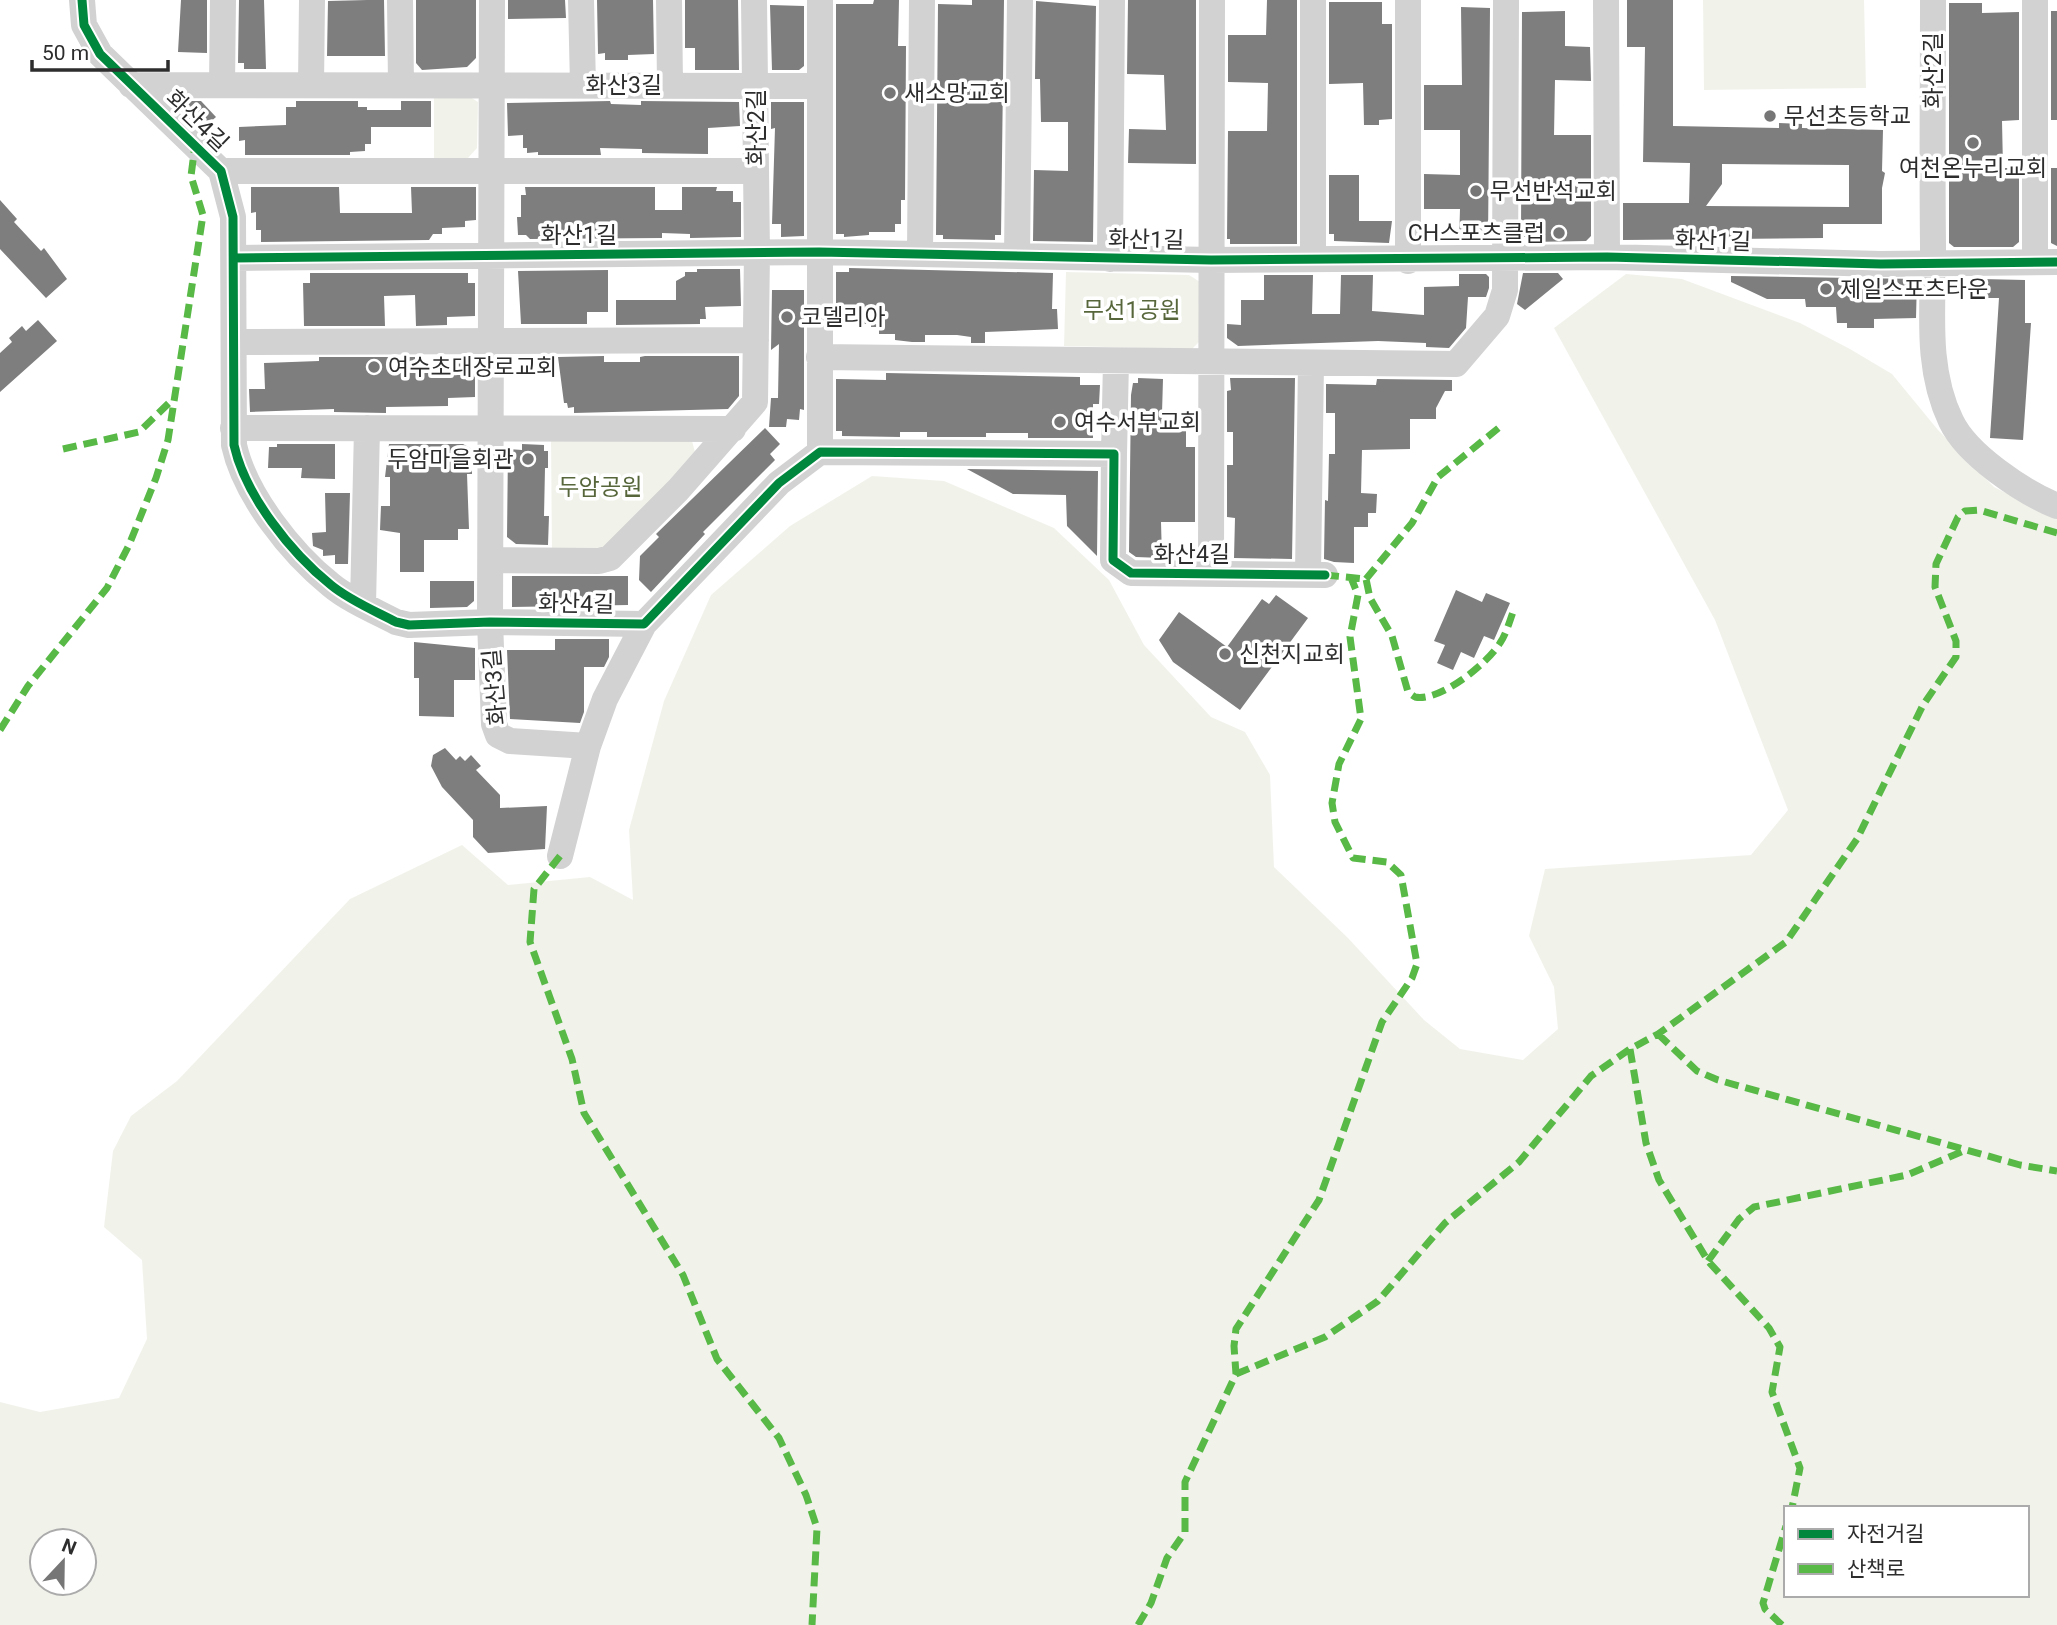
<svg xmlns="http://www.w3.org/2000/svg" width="2057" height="1625" font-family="Roboto,'Noto Sans KR',sans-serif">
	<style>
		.green { fill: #f1f3eb; fill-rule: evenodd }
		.building { fill: #7e7e7e; fill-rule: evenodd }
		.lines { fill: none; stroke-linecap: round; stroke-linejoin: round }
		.minor { stroke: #d2d2d2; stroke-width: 26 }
		.quiet { stroke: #58b947; stroke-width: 7; stroke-dasharray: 14 7; stroke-linecap: butt }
		.cycleway-casing { stroke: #fff; stroke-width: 13 }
		.cycleway { stroke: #00873e; stroke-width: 9 }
		.poi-dot { fill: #767676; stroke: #fff; stroke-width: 2.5 }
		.labels { text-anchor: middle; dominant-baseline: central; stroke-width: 7; stroke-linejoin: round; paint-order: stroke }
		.street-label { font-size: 23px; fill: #2d2d2d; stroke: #fff }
		.poi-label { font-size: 23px; fill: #2d2d2d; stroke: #fff; text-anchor: start }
		.park-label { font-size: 23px; fill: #57673b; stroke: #fff }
	</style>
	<rect width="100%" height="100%" fill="#fff"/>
	<!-- green -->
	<path class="green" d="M1703,0H1864L1866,88L1704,90Z
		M434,95H467L478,102L477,148L468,158H434Z
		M1066,272L1189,275L1200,282V341L1192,349L1064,346Z
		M1626,274L1682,279L1800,323L1850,349L1892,374L1938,430L1994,487L2057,519V1625H0V1402L40,1412L119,1398L147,1339L142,1260L104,1227L113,1151L131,1116L177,1081L350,899L462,845L508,885L590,877L633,900L629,830L664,701L711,595L790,526L872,476L944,481L1054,528L1109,580L1144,645L1211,717L1245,732L1270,775L1274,867L1348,938L1424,1020L1460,1049L1523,1060L1558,1029L1554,987L1529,936L1545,869L1751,855L1788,810L1715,620L1554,328ZM1786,1508H2027V1595H1786ZM42,1541H84V1583H42Z
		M691,437L696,456L610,546L598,551L552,553L551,441Z"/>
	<!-- building -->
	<path class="building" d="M181,0H207V53L178,52Z
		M239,0H264L266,69H244V63H238Z
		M367,0H384L385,56H327L328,1Z
		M416,0H476V58L467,67L422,70L416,63Z
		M508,0H565L566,18L508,19Z
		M597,0H653L654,54L628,55V60H605V53L598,54Z
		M685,0H738L739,70H695V48H685Z
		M874,0H899L898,46H906L905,200H901V224H895V232H869V235L844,237V234H836V4H873Z
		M972,0H1004L1001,235H995V240L943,239V235H936L938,4L972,5Z
		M1128,0H1196V164L1128,163L1129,129L1166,130L1164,75L1127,74Z
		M1267,0H1297V244H1230V239H1227L1228,131H1267L1268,83L1228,82V35H1266Z
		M1627,0H1673V126L1779,128V123L1802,124V128L1883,130L1882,171L1885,173L1882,188V224H1823V238L1623,240V203H1689L1690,163L1643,162L1645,47H1627ZM1722,164L1849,165V207L1706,206L1722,184Z
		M1036,1L1096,6L1093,242L1033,241L1034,170L1068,171V122H1041L1040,79H1035Z
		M1329,2H1382V24H1392V119L1379,120V125H1364L1363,83L1329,84Z
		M1949,3H1982V13L2019,12V120L2002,121L2003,168H2019V242L2013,247H1954L1949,243Z
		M770,5L804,6V66L799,70H772Z
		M1461,7L1490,8L1488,242H1459L1460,209H1424V174L1460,175V130H1424V85H1462Z
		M1565,11V46L1590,47L1591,81L1555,80L1554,135H1591V236L1586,241L1530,242L1521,233L1522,12Z
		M2051,11H2057V120H2051Z
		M178,101H201L216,117L201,130L174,104Z
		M296,101H358V107H367V110H401V101H431V127H371V144H365V151L350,152V155H245V140L239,141V127L286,125V107H296Z
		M610,101L611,104L641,105V101L739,102L740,126L708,128V154L642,153V149L600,148L601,155H538V152L527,153V148H523V135L508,136L507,103Z
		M771,102H804V236L781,237V224H772L775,128L771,129Z
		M2051,168H2057V246L2051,243Z
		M1329,175H1359V221H1392L1389,243L1334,241V234H1329Z
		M251,187H339L340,213H412L411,187H476V220L465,221V227L442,228V234H433L429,240L261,242V230H256V212L251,213Z
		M525,187H655V210H682V187H717L716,191H733V202H741V237L690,238V234L662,233V238L530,239L526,235H518L517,217H521V195H526Z
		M0,200L17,219L14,222L41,251L44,248L67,279L46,298L0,249Z
		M849,268L1053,273L1052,309H1057L1058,329L985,332V343H971V337L957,335H925V342H912L895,340V334H879V327H871V324H836V272H849Z
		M697,269H740L741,306L705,307L706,319H700V324L616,325V300H676V281L685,276V272H697Z
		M608,270V312H587V324H521L518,271Z
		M310,273H468V283H475V316L447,317V325L416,326L415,295L384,296L385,326H304L303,283H310Z
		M1523,273H1558L1563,279L1525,310L1517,304Z
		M1459,274H1486L1489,277V288L1486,297H1468L1466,328L1449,348L1426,347V343L1378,341L1238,346L1227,338V324L1241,325V300H1264V275H1313L1312,314H1340L1341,275H1373L1372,311L1424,315V287L1459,286Z
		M1731,276L1917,279L1916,318L1874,319V328H1847V323H1837L1836,307H1806L1805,299H1767L1731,282Z
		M1981,279L2025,280V323H2031L2023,440L1990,438L1999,298H1981Z
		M772,290H804V410L800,409L799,420L787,419L786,427H769L771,398H778L779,344L771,350Z
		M38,320L57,341L0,392V353L12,342L9,338L22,326L26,331Z
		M604,356V362H640V357L645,356H739V396L728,409L574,413V407L568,408L567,403H564L558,357Z
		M319,357H415V363H451V357H469V363H475V397L448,398V406L386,407V413L334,412V409L250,412L249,389H265L264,363L319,361Z
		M886,373L1080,377V385H1100L1099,404H1093V438H1028V433H986V437H927V432H900V437L842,436V431H836V379L886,380Z
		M1138,378L1163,379L1162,413H1186V447H1195V522H1161L1162,558L1136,557L1129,552L1131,395L1133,383H1138Z
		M1230,378H1295L1292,559L1234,558L1235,518L1227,517V465H1233V432H1227V391L1231,390Z
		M1377,379L1452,380V391H1445L1436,408V419H1410V449L1362,450L1361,493L1377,494L1376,513H1368V527H1354V563L1334,562L1324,559L1325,500L1328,501L1329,454H1335V413H1326V384L1376,385Z
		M765,428L780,444L770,454L775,460L703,532L705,534L651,592L639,580L640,556L659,537L656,534Z
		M277,444H335V479L301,478L302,468H268L269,447H277Z
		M389,444H463L472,449V474H467L469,529H458V540H424V572H400V533L380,530L381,506H390V477H385Z
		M522,444L544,445V451H548V468H545L544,516H549L548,545L516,544L507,537L508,449L522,450Z
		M967,469L1098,471L1097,556L1067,526L1066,495L1013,494Z
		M325,493H350L348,564H335V555L323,556V550L313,546L312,533L326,532Z
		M512,576H628V605L512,607Z
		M430,581H474V601L467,607L430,608Z
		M1456,590L1482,602L1486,593L1510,603L1494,640L1484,636L1474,658L1461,652L1453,670L1437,663L1445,645L1434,641Z
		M1276,595L1308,618L1240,710L1173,662L1159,640L1179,612L1227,647L1262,599L1269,604Z
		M555,639H609V657L604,667H584V712L580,723L510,719L507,650H555Z
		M414,642L475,648V680H454V717L419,716V678H414Z
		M445,748L456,760L460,756L465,761L471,755L481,766L476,770L500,795V808L547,806L545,849L488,853L473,837V820L442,787L431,766L433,755Z"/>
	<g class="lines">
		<!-- minor -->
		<path class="minor" d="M82,0L84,25L100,54L221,171L233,217L234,445C245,495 291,553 331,585C349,600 375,611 396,622L409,625L490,622L644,624L779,483L820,452L1114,454L1113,560L1131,573L1325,575
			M400,0L401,85
			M492,0L490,622L494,724L498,735L510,741L588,746L560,856
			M581,0L583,85
			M669,0L670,85
			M1408,0V261
			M1606,0L1607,257
			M1933,0C1933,81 1932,163 1933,244C1934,304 1924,365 1951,421C1967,455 2023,492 2057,506
			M131,85L819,86
			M222,85L223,0
			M311,85L312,0
			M221,171H756
			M920,254L922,0
			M1017,255L1020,0
			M234,258L819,252L1211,260L1607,257L1881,264L2057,262
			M1110,259L1112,0
			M1313,259V0
			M2035,262V0
			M234,342L756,340
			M819,357L1456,364L1497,316L1505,290L1506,0
			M233,428L733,429
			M820,452V0
			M1114,454L1116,361
			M492,560L599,561L610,558L678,490L755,402L757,253L754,0
			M1211,573L1212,0
			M1308,574L1311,363
			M363,604L367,428
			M588,746L605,699L644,624"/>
		<!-- quiet -->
		<path class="quiet" d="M63,449L139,432L171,401
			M1325,575L1366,579L1370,598L1392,636L1408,692L1415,697C1440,702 1487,664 1500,643C1506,634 1509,623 1513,612
			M1366,579L1412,523L1438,477L1501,426
			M0,730L28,686L107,588L129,545L156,478L168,440L203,215L191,176L195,145
			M560,856L534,889L530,942L572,1059L584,1113L683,1275L717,1359L779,1438L806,1495L817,1528L812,1625
			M1658,1034L1697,1071L1718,1080L2020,1165L2057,1171
			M1630,1049L1646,1143L1659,1180L1708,1261L1769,1328L1780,1347L1772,1392L1800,1468L1792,1508
			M1708,1261L1739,1219L1754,1207L1907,1175L1966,1150
			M1236,1374L1325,1337L1378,1301L1445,1223L1519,1162L1591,1076L1630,1049L1658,1034L1786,942L1857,839L1923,705L1956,657V641L1935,587L1936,564L1958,517L1965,511L1979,510L2057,533
			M1138,1625L1151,1603L1167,1558L1185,1532V1482L1236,1374L1234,1346L1236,1329L1319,1200L1382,1022L1412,978L1417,964L1401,875L1387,862L1353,858L1335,822L1332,803L1339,764L1361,719L1350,637L1358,595L1350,575
			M1782,1625L1765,1609L1763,1603L1786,1526"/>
		<defs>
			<path id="cycleway" d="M82,0L84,25L100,54L221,171L233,217L234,445C245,495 291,553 331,585C349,600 375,611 396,622L409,625L490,622L644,624L779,483L820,452L1114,454L1113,560L1131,573L1325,575
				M234,258L819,252L1211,260L1607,257L1881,264L2057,262"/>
		</defs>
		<!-- cycleway casing -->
		<use href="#cycleway" class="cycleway-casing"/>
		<!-- cycleway -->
		<use href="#cycleway" class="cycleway"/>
	</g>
	<!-- markers -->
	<g class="poi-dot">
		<circle cx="890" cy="93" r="7"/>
		<circle cx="1770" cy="116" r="7"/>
		<circle cx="1973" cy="143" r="7"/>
		<circle cx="1476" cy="191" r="7"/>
		<circle cx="1559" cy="233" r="7"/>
		<circle cx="1826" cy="289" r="7"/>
		<circle cx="787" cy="317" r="7"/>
		<circle cx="374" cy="367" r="7"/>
		<circle cx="1060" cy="422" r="7"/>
		<circle cx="528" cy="459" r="7"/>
		<circle cx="1225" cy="654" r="7"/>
	</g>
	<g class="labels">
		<!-- street labels -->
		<g class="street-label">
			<text transform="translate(1933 70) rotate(-90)">화산2길</text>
			<text x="624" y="85">화산3길</text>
			<text transform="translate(197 121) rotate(44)">화산4길</text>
			<text transform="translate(756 127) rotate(-90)">화산2길</text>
			<text x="579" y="235">화산1길</text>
			<text transform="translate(1146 240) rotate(1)">화산1길</text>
			<text transform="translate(1713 241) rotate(2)">화산1길</text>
			<text x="1192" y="554">화산4길</text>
			<text transform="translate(576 604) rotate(1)">화산4길</text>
			<text transform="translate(495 687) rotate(-95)">화산3길</text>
		</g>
		<!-- poi labels -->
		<g class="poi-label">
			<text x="904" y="93">새소망교회</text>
			<text x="1784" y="116">무선초등학교</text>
			<text x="1973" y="168" text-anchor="middle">여천온누리교회</text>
			<text x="1490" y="191">무선반석교회</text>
			<text x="1545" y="233" text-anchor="end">CH스포츠클럽</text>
			<text x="1840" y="289">제일스포츠타운</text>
			<text x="801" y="317">코델리아</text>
			<text x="388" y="367">여수초대장로교회</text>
			<text x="1074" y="422">여수서부교회</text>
			<text x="514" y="459" text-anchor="end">두암마을회관</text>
			<text x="1239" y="654">신천지교회</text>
		</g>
		<!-- park labels -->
		<g class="park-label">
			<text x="1132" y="310">무선1공원</text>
			<text x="600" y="487">두암공원</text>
		</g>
	</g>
	<!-- legend -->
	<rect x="1784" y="1506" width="245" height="91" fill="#ffffff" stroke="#ababab" stroke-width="2"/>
	<rect x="1798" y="1529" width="35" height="10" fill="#00873e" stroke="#ababab" stroke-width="2"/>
	<text x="1847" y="1541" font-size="21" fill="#2d2d2d">자전거길</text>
	<rect x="1798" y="1564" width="35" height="10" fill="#58b947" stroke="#ababab" stroke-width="2"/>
	<text x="1847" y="1576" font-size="21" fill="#2d2d2d">산책로</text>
	<!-- north arrow -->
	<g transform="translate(63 1562) rotate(22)"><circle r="33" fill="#ffffff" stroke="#ababab" stroke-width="2"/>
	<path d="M0-5L12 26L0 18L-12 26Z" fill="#767676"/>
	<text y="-10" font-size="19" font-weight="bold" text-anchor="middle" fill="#2d2d2d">N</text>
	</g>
	<!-- scale -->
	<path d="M32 60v10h136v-10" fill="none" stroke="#2d2d2d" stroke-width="3.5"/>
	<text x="42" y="60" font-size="21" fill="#2d2d2d" stroke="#ffffff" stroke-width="5" paint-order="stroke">50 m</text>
</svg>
